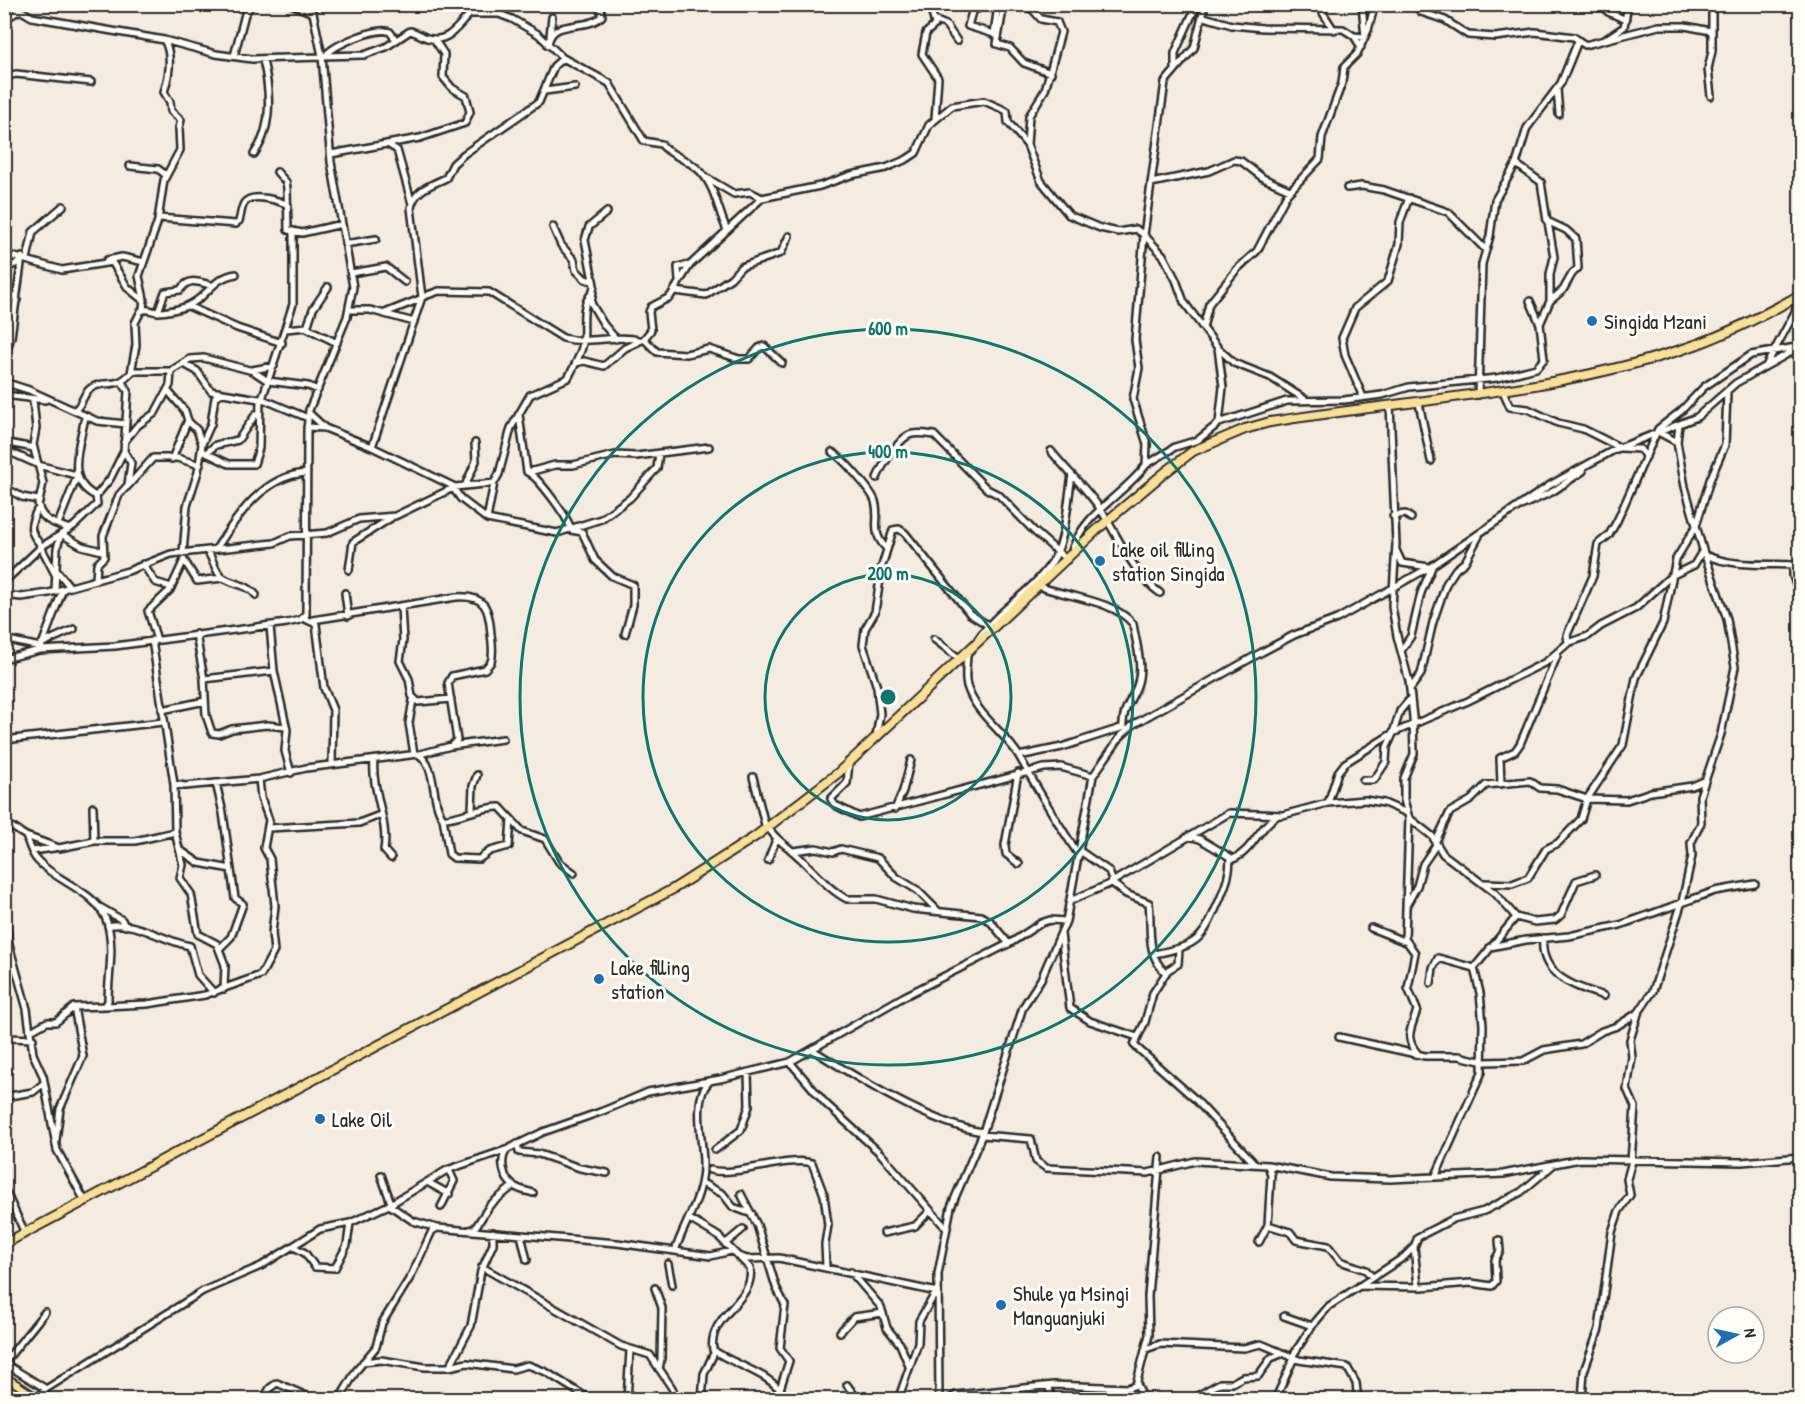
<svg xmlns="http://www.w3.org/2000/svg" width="1805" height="1404" font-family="'Patrick Hand',sans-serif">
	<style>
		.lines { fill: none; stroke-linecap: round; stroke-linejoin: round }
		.minor-casing { stroke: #2b2b2b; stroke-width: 10 }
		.major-casing { stroke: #2b2b2b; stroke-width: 10 }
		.highway-casing { stroke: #2b2b2b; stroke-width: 12 }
		.minor { stroke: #fdfcf7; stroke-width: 5 }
		.major { stroke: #fadf96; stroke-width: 6 }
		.highway { stroke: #fadf96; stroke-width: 8 }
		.ring { fill: none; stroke: #0f766e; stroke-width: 3 }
		.poi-dot { fill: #1f6fb2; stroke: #fdfcf7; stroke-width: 2 }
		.labels { text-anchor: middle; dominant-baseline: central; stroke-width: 6; stroke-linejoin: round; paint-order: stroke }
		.poi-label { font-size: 21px; fill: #2b2b2b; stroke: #fdfcf7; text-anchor: start }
		.centre { fill: #0f766e; stroke: #fdfcf7; stroke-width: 3 }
		.ring-label { font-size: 18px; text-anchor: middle; font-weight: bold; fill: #0f766e; stroke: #fdfcf7; stroke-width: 6; stroke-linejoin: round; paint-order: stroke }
	</style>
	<rect width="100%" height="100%" fill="#f4ece0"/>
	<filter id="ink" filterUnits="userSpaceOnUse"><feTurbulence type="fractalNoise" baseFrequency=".0167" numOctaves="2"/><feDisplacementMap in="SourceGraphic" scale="12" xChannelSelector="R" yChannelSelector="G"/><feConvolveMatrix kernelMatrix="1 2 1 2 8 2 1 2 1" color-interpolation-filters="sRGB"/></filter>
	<g filter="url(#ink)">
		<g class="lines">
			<defs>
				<path id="minor" d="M18,4L20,10L32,17L164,40L216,54L252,59L322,57
					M984,4L972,12L968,26L994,34
					M1004,4L997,44L1010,48L1024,63L1051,73
					M1019,4L1033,10L1041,19L1057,22L1061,32L1045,90L1029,116L1027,145
					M1205,4L1194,48L1165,82L1144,235L1163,255L1176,280L1184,302L1218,348L1223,387L1219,423
					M1323,4V13L1334,30
					M1414,4L1421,12L1445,20L1468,35L1495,37L1535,32L1574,37L1585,45L1659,26H1685L1711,31
					M1608,12L1626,20
					M1204,17L1232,25L1263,28L1343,29L1354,36L1361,47
					M934,20L946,25L957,41
					M994,35L998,4
					M550,36L552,17
					M1354,36L1365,37L1362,4
					M1606,39L1624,27L1628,4
					M548,45C551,17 586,32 602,16L600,4
					M326,55C335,44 379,26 390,32L396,40
					M234,56L245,14L252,4
					M322,56L364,55L386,47L410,31C416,32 421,36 427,38C449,44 457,26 470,14H499L512,19L538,34L563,58L609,83L644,141L661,144C670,156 688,159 699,170C715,185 718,211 727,230
					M4,58L7,18L20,10
					M1175,69V53L1197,4
					M4,77L16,74L91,82
					M1557,89L1559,114
					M545,91L575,87
					M1711,96L1708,69L1712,51V4
					M935,119L938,78L922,54L926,33L935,25L932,13L936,4
					M389,145L397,150L412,204
					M254,154C273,128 270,90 263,60
					M331,154L420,138L465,123L470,112L466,96L452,88L443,77L444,54L434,39
					M1516,164L1541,182L1547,221L1566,230L1576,239L1578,268L1572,274L1563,290L1550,301
					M130,166L158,169L166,175
					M277,172L286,182L287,188L288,230L302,233L342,224
					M707,178L734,194L750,192L762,198
					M1151,183L1209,171L1234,160L1241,161L1263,178L1290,190
					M1347,188L1362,186L1384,190L1448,212L1486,250
					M607,212L589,227L585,240L594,285L591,303L604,325L616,339
					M158,220L164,180L180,150L179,128L181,120L171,111L170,102L164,92C169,76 173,55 164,40
					M239,221C241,216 241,206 245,202C253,193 278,200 288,205
					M553,227L561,245L574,260L576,270L585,279L592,281
					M345,244L376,239
					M4,254L62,270L112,262L128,288L144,301
					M27,259L33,232L63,206
					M107,260L122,257L144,262
					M4,269L20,262
					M351,273L386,267L405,282
					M679,281L678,267L690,265
					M328,287L313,309L307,328L337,343
					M4,289L17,300
					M675,291L706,295L731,278L741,267L781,253L789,236
					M422,297L439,291L489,292L563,338C588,345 614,334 639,340
					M1530,301L1540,324
					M188,306L237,328L282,343
					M143,309L144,299L139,276L159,218L236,224
					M349,310H370L414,322
					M158,312L165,292L180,290C189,277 197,282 211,285
					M385,313L420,299
					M1203,328L1209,304L1237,269L1257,251L1287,194L1320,159L1322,137L1342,83L1344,67L1357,54L1368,30L1375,4
					M286,329L307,327
					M644,339L657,352L686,354L709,349L739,359H749L759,348L764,346L782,363
					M1219,349L1234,363L1270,377L1306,400
					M4,359L11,337L22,257
					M576,363L584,361L604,366L625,348L644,339L651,330L649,312L651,307L670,297L690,265L762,198L820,186L851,175L886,168L907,159L916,153L929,125L952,106L984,101L1007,111L1008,122L1027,145L1041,181L1069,215L1100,228L1118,232L1136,229L1144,235L1135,340L1139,368L1133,399L1147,444L1146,465C1123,496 1081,514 1071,554
					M184,364L197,371L211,391L265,400L308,418
					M1767,364L1795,312L1799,296
					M252,370L274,366
					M131,373L136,345L135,323L141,311C148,307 151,312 159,312C166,312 180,309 187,306C208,298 211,278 236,274
					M4,382L29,390L97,421L126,424
					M168,391L185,411L188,421L197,430L202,444L198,472L187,506L183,553
					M1503,391L1510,407L1528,409L1558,423L1583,429L1621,448L1640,449L1646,457
					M4,395L45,400
					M1478,395L1482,264L1490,236L1495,200L1516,164L1527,128L1561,83L1578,41
					M1363,397L1345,355L1342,338L1355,308L1388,281L1399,244L1400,222L1409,198
					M262,399L293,304V233
					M33,400L36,428L33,445L43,483L39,502
					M1419,403L1431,461
					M1390,405L1396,544L1392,607L1397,636L1409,681L1413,717L1414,754L1404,778V800L1409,818L1405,939L1415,953L1408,988L1417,1010C1412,1028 1403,1037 1418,1054
					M75,410C83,404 83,393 91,388C107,378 114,392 133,371H171L190,359L204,358L253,371L268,381L308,386L318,390
					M309,413L324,427
					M519,415L527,472C538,476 568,518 571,529
					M307,427L325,428L372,447L455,487
					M1660,433L1677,442
					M4,439L8,443L34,448
					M124,442L137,426L155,413L170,385L171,371
					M202,444L211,424L215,397L222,393
					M372,447L422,297L411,208C414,190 431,185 446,178L453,164L464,154L539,102L554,66L563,58
					M202,451L229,464H254L259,448L260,399
					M1051,451C1066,470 1085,487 1099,507C1118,535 1132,573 1160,593
					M832,452C842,457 871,490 875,501C881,521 869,531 887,549
					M4,453H12L39,465
					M206,453L216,445L238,440L256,414
					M172,459L188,420
					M38,465L76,475
					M1146,465L1175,447L1198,440L1219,423L1287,401L1344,400L1382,395L1409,387L1497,378L1536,368L1544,359L1540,324L1550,301V274L1554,257L1548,222
					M529,472L555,465H573L615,455L636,456L709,447
					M877,478C882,466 897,441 909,435C916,432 927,434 934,435L987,489L999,495L1034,531L1067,560
					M465,486L476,461L475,443
					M4,487L22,497L38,500C38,519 52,523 70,529
					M127,487L153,458H177L200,465
					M453,488L461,499L487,519L557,533L601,519L630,498L657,468L659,453
					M96,496L110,479L124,451
					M1521,506L1552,492L1583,471
					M37,510C29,526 29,533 42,546
					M1393,516L1405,514L1411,518
					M487,519L494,483
					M58,524L76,479
					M571,530L582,532L595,560L612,576L633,585V605L625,634
					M61,534L82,546L102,551
					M41,547L55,574
					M216,549C237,516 264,475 307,473
					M1396,550L1402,563L1429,567
					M207,551C213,558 215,572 222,577C233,585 248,584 256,595
					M1705,555C1735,568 1768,563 1800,565
					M184,560L197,581L223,578
					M143,564L155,582L171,587
					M1793,565V576L1800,595
					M349,570L353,542L391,518
					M57,571L70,587
					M96,580L97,564L104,557L103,536L119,495L128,485L131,463L124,451L128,391L122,382
					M4,582L41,547L74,526L97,504L96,496C64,481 80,445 85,417
					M1038,586C1067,597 1114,600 1133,624C1136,643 1144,667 1137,686C1131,702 1122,709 1123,727
					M55,591L57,548L61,534
					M345,593L348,616
					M4,595L21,597L49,593L128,571L171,554L274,543L290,536L327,533L359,519L395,516L455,487L494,483L499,474L511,428L530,395L568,378C574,367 581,355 583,343C586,326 579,307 592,293
					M401,607L403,640L400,661L409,679L412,696L418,702L451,699
					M303,618L316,624L324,688L333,710L332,765
					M313,620L456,597C485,595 489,607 491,634C492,643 494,653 491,662L485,669L452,676L448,683L457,740L451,746L420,754
					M270,626L274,671L287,730L285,751L291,773
					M196,634L204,679L206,715L212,733L219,734L232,729L267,725L286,727
					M4,639L40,647
					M934,639L960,659
					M978,639C999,608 1036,590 1055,557C1066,536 1068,499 1072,475
					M157,640L148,611L170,590L184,560
					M1568,643L1567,635L1593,576L1598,544L1609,535L1617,521L1658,429L1681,411L1704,387L1751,355L1796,347
					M41,644L74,629
					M40,650L63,589
					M1401,651L1411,636L1421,593L1432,567
					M967,654C967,664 964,676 967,686C976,715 1004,731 1019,756C1038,790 1057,823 1079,855
					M4,659L40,650L115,646L287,623L300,620L306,615L307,430L309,410L347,317L353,287L331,162L322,56L313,13L291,4
					M204,679L274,671
					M1410,689L1421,674L1433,622L1446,584L1456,569L1465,562L1479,536
					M413,700L409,723L414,754
					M162,710L205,701
					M1393,733L1400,711L1411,698
					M876,736L880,714L877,687L863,645L865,629L875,612L882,566L893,530L899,529L905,533L970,614L988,625
					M4,740L163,722
					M451,746L503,739
					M1019,756L1062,747L1124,727
					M374,760C371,790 389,821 384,850L391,858
					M849,761L847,783L831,799L835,805L859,817L1044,768L1061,767L1093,776
					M1018,773L1005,845L1006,854L1019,864
					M753,777L766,829
					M1363,780H1374L1386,762L1387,747L1393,734
					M216,783L223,813L235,898L243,904L231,937L219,949
					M174,784L185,786L259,779L306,768L418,754C438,767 430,800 443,818C453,820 482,806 500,807L522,831L545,839L559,862L574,873
					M1501,784L1500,758L1515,751L1520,744L1557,656
					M1328,803L1365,800L1384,803L1407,813
					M93,807L94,841
					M895,809L903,791L911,760
					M472,810L473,786L477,775
					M443,818L449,854L454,858L479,859L490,851L509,846L511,820
					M1409,818L1432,836L1443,854L1495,893L1516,917L1535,922L1555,920L1561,915L1576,881L1595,875
					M4,822L26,836L59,848L94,841H135L175,832L174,784L152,640
					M768,827C775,839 781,841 791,850C810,865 825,888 847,899H876L913,909L981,916L990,921L1009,944
					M269,828L359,823L380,815
					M175,832L183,865L180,878L191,894L198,934L217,944L225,965L224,989
					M26,836C29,844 31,854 38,861C58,883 97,891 107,922C115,948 108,975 108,1001L105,1006L74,1007L56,1022H47L31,1031
					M1188,836L1200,839L1233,859C1253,851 1258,827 1277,816
					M1435,843L1450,812L1471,800L1486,785L1530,781L1540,788L1557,789L1587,799L1623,745L1636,678L1663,623L1676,559L1696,526L1710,480L1725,445L1727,392
					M180,850L199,863L231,869
					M32,851L54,848
					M793,851L816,848L833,852L841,849L878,858L896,877L917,890L938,911
					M1080,851L1109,871L1112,880
					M768,860L776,840
					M1111,882L1126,894L1149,903C1152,926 1145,955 1166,973
					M1484,883L1512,884L1528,878L1546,849L1558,843L1581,819L1587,799L1627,800L1651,792L1692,786L1704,781
					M1070,901L1107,885L1229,813L1283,815L1328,803L1338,772L1345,763L1393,733L1468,701L1546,662L1568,643L1588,636L1601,626L1636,608L1671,576L1694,565L1703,550
					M4,904L9,945L27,1009L33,1054L43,1076L57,1150L85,1201
					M1407,904L1417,886L1423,864L1436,845
					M98,906L122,920L125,926
					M108,926C134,919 165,942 190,946L198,975L214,993
					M1371,928L1406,942
					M1061,934L1070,1008L1090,1021L1137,1037
					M1543,938C1539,976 1574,986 1604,996
					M1490,947L1526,940L1569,936L1620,925L1715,891L1755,884
					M1179,949L1178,964L1168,970L1153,993L1145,1022L1134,1045L1195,1099L1254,1163
					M1154,954C1200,945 1202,940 1220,899C1226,884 1230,875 1230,858
					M1474,968L1516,917
					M1431,983L1433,968L1438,958L1474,968
					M105,1006L147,1004L205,995L261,975L274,951L272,933L275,906L270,859L264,848L269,820L261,798L259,779
					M4,1035L11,1038L33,1039
					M1339,1037L1425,1056H1459L1484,1062L1523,1061L1544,1050L1581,1044L1602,1031L1617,1026L1639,1012L1653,991L1682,902L1692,856L1691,843L1701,823L1700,796L1721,734L1735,667L1727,619L1703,550L1685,487L1677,442L1679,425
					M813,1050C857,1078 932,1125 983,1132
					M790,1062L825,1103L880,1153L946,1228
					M4,1097L33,1092L44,1083
					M982,1135L1031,1139L1036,1161L1046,1168L1148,1173L1195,1161L1268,1165L1331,1177L1390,1179L1503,1174L1580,1159L1742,1162L1800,1157
					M56,1140L60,1109L83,1056L74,1007
					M517,1144L519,1152L539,1154L580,1168L607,1173
					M507,1150C499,1160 503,1179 514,1186C519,1190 527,1191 533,1193
					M715,1150L741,1130L749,1106L748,1073
					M1631,1161L1635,1107L1627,1089L1632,1057L1630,1040L1638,1014
					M710,1170C737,1177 786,1156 812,1163L824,1195L828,1225L825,1244L826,1267
					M381,1175L391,1203
					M1436,1175L1482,1072L1483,1025L1480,993L1474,968
					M429,1183L449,1194
					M702,1183L723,1194L733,1207L752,1214
					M4,1188L25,1233
					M741,1194L757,1225L776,1287L785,1305L780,1348L789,1361L780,1389
					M389,1205L413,1221L437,1228L617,1243L711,1256L731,1251
					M441,1207L454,1181L449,1170
					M691,1220L718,1236L738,1256L747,1259L779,1258L937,1292
					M1268,1225L1290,1232L1296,1240L1328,1246L1340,1261L1366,1270L1372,1277
					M469,1230L475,1228L490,1205L513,1186
					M884,1233L915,1226L930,1211
					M521,1235L527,1260
					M1259,1242L1268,1225L1271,1175L1268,1165
					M725,1244L743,1229
					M294,1247L305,1253L315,1267L335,1268L347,1245L350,1223
					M1414,1247L1418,1286
					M675,1251C685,1221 704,1196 703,1163C703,1142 692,1098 709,1082
					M740,1258L750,1268C756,1301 707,1315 713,1350C737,1367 771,1372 788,1400
					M668,1264L672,1285
					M482,1267L621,1346L650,1355L672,1388L677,1400
					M851,1272L881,1307L887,1328L900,1344L909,1366
					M1359,1286L1422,1287L1471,1283L1492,1286L1496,1281L1495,1260L1500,1251L1499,1240
					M655,1288L662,1308L661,1359L659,1369
					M1284,1316L1312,1326
					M840,1332L854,1317L883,1313
					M1146,1349L1160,1344L1244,1348L1261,1344L1299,1360L1347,1367L1356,1383L1358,1400
					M1292,1357L1312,1326L1329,1306L1404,1257L1414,1247L1418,1237L1453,1219L1484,1211L1521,1192L1553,1165
					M363,1362L381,1360L425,1367H449L467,1363L513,1369L528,1365L546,1372L591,1400
					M4,1363L45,1312
					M4,1363L46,1389
					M450,1366L471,1326L481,1271L493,1244V1232
					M1137,1384L1144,1400
					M847,1385L858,1400
					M1049,1386L1051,1400
					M38,1398L46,1389L203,1291L261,1266L320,1229L350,1223L389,1205L447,1170L508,1149L543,1132L603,1111L648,1092L720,1079L790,1062L903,997L1012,942L1041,923L1050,920L1066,921
					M263,1400L270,1388L277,1383L316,1400
					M339,1400L356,1371L376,1347L382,1323L411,1276L432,1231L437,1228
					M627,1400L630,1350
					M702,1400L704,1374L715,1351
					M898,1400L918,1343L919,1321L936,1292
					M939,1400L938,1274L951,1207L982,1135L1023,1007L1041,979L1066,921L1093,776L1121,736L1134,724L1262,652L1294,635L1337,619L1430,567L1550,485L1614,450L1697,417L1736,383L1800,347
					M948,1400L956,1395L1054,1385L1128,1388L1136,1385L1149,1335L1148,1296L1160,1157
					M1190,1400L1220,1383H1232L1243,1377L1258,1376L1271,1358L1281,1354
					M1275,1400L1294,1358
					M1582,1400L1584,1371L1599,1329L1612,1232L1619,1211L1630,1195L1627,1179L1632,1161"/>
				<path id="major" d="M4,1376L41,1400"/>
				<path id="highway" d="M4,1244L673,889L756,836L838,773L1100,527L1163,474L1193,451L1245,429L1270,422C1413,399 1560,393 1698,344C1733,331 1768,313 1800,295"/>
			</defs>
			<!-- minor casing -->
			<use href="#minor" class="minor-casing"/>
			<!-- major casing -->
			<use href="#major" class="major-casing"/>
			<!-- highway casing -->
			<use href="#highway" class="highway-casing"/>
			<!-- minor -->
			<use href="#minor" class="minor"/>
			<!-- major -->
			<use href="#major" class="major"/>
			<!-- highway -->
			<use href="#highway" class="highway"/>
		</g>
	</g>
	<!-- distance rings -->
	<g class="ring">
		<circle cx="888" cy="697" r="123"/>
		<circle cx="888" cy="697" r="245"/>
		<circle cx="888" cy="697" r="368"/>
	</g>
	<!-- markers -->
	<g class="poi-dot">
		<circle cx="1592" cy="321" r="6"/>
		<circle cx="1100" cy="561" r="6"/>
		<circle cx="599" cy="979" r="6"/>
		<circle cx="320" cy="1119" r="6"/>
		<circle cx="1001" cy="1305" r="6"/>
	</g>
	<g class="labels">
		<!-- poi labels -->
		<g class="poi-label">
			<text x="1604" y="321">Singida Mzani</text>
			<text x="1112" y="549">Lake oil filling<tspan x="1112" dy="24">station Singida</tspan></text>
			<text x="611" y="967">Lake filling<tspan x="611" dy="24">station</tspan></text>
			<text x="332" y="1119">Lake Oil</text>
			<text x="1013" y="1293">Shule ya Msingi<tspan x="1013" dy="24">Manguanjuki</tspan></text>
		</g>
	</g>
	<circle cx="888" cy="697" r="9" class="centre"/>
	<g class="ring-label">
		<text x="888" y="335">600 m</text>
		<text x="888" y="458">400 m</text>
		<text x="888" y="580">200 m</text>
	</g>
	<!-- margin -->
	<rect width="1805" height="1404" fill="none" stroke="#fdfcf7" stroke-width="24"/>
	<rect x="12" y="12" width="1781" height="1380" fill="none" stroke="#2b2b2b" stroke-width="2" filter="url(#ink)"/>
	<!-- north arrow -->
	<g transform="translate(1736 1335) rotate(82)"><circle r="28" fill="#fdfcf7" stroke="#a9a8a5" stroke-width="1.5"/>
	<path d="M0-4.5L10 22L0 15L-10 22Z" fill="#1f6fb2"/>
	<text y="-9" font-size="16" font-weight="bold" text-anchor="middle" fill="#2b2b2b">N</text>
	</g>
</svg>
